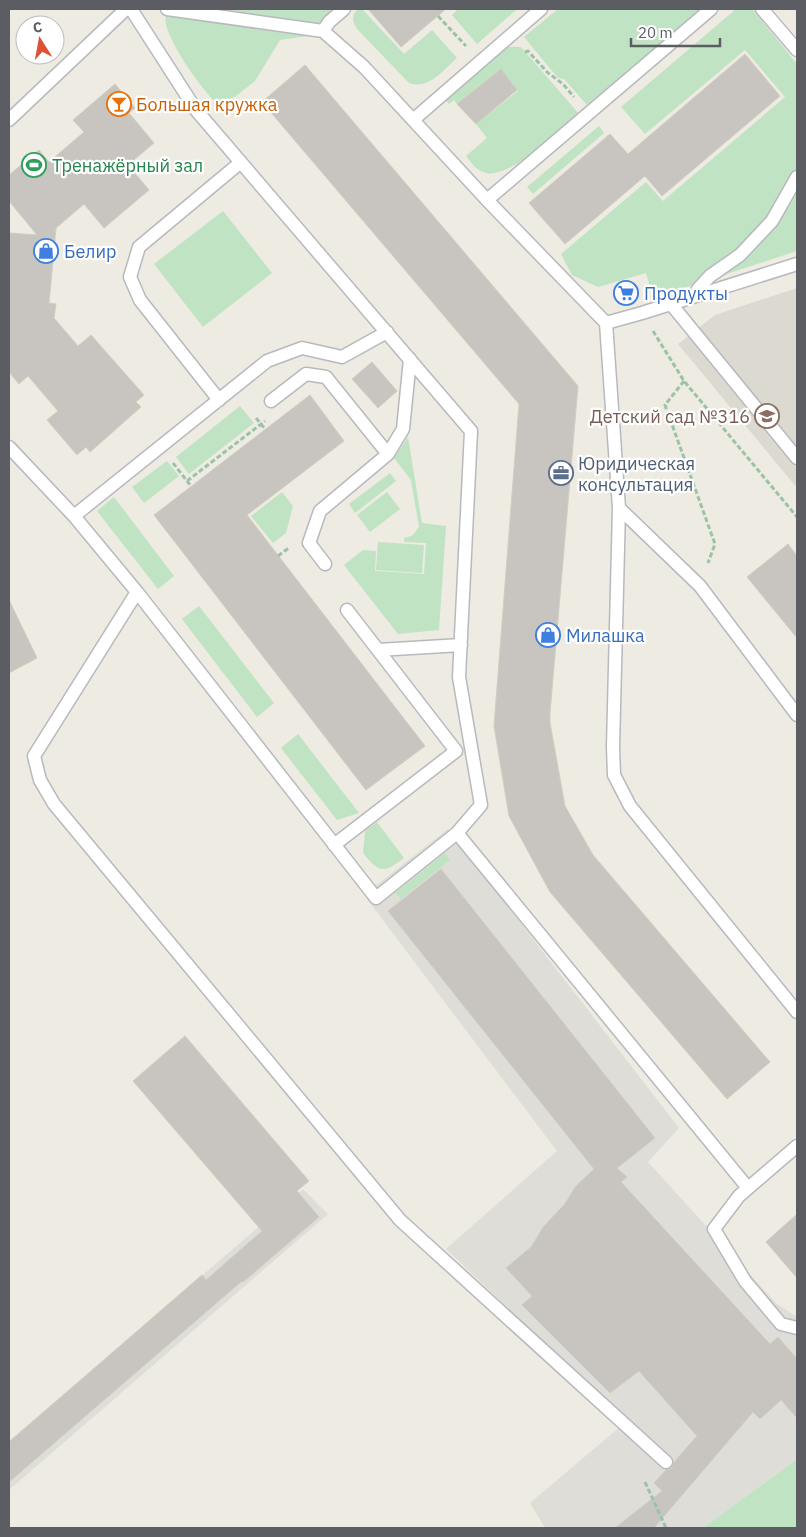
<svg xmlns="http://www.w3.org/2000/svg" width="806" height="1537" font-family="'IBM Plex Sans',sans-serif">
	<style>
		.industrial { fill: #deddd7 }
		.education { fill: #dcdad0 }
		.green { fill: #c0e3c3 }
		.building { fill: #c8c5c0; stroke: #d1cdc1 }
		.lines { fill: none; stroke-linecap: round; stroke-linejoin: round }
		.service-casing { stroke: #b8b9be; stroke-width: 15 }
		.path { stroke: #9ac3a9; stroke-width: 3; stroke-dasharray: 5 2.5; stroke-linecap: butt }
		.service { stroke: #fff; stroke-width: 12 }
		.labels { text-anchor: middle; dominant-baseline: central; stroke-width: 4.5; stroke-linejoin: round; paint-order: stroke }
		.food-label { font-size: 18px; fill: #c56008; stroke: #fff; text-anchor: start }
		.leisure-label { font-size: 18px; fill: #27864d; stroke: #fff; text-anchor: start }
		.shop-label { font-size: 18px; fill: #366cbe; stroke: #fff; text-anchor: start }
		.education-label { font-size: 18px; fill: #785e54; stroke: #fff; text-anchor: end }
		.service-label { font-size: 18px; fill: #4e5e75; stroke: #fff; text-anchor: start }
	</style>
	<rect width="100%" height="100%" fill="#edebe2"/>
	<!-- industrial -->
	<path class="industrial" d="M448,829L679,1128L648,1162L777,1304L797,1317V1459L703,1528H545L530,1503L627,1421L446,1249L557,1151L364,895Z
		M303,1189L328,1214L9,1490V1441Z"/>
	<!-- education -->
	<path class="education" d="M797,288V488L678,344L715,315Z"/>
	<!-- green -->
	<path class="green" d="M167,9H330L331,16L308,36L280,40L255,81L236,96L218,105C200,87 173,49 166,25C165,20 166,14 167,9Z
		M358,9H362L404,54L432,30L457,58C443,70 429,90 409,83L357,29C352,21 351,16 358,9Z
		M458,9H517L477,44L452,15Z
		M558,9H701L587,105L564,79L558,78L524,37Z
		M736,9L753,10L797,64V251L653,298L646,273L598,287L572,275L561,254L646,182L663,201L785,97L745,50L645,134L621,107Z
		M508,47H521L580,115C562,130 509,179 486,173C476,170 472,164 466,156L487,138L476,124L518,91L501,69L457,104L454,100L449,104L444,98Z
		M599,126L604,133L533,194L527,187Z
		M223,211L272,273L203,327L154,264Z
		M240,406L254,423L189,474L176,457Z
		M408,437L422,523L446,526L439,630L398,634L344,565L363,550L376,551L375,571L424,574L426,543L404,542V538L412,536L419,527L411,480L394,458Z
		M167,461L179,476L144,503L132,487Z
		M390,473L396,481L355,513L349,504Z
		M282,492L293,506L286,533L273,543L251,516Z
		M387,492L400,509L370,532L357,515Z
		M114,497L174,576L158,589L97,511Z
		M378,542L424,545L422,573L376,570Z
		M199,606L274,703L257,717L182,619Z
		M298,734L359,813L337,820L281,748Z
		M377,822L404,858C383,874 379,873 363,853L365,831Z
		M445,853L450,860L401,899L395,893Z
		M797,1459V1528H703Z"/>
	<!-- building -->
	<path class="building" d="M368,9H446L401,47Z
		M745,54L780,96L662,196L645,176L565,244L529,203L610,134L628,154Z
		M305,65L578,386L550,713V723L565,806L593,855L770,1062L727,1099L550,892L509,816L494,726L519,404L262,102Z
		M501,69L517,90L476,124L457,104Z
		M115,84L135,108L129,113L154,143L128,165L149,190L104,228L84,204L56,228L49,303L56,304L54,318L78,346L91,335L144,395L136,402L141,407L90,452L86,447L77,455L47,420L58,411L28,376L19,384L9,372V233L37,235L9,201V175L39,150L49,162L84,132L73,120Z
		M372,362L397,391L378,408L352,379Z
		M310,395L344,441L247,515L425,746L366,790L154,515Z
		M788,544L797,556V638L747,577Z
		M9,600L37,658L9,673Z
		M441,869L655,1138L617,1168L627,1177L621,1182L770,1344L778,1337L797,1359V1418L781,1400L760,1419L753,1412L654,1528H615L662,1491L654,1483L666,1470L672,1468L674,1462L697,1436L639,1371L610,1393L522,1305L532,1296L506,1268L531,1247L544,1226L564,1205L576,1186L594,1169L388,911Z
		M185,1036L309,1181L297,1191L319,1217L243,1282L242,1281L9,1482V1442L202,1275L206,1280L262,1231L133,1081Z
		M797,1214V1278L766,1242Z"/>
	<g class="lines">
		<defs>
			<path id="service" d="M167,9L323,31L364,67L487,200L606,323L619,508L613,747L614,775L630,806L797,1012
				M762,9L797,50
				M323,31L329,22L344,9
				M9,120L126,9
				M413,120L541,9
				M487,200L711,9
				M695,296L698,289L710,276L740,255L772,221L797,177
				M671,304L797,458
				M606,323L642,313L797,264
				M219,400L140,300L130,277L139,247L241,162
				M271,401L306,374L326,377L388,454L320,511L309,543L325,564
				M9,447L74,516L137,592L376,898L457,833L481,805L459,677L471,431L196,110L131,9
				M388,454L403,429L410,359
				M619,508L700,586L797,715
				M74,516L267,361L302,348L342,357L387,332
				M137,592L34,756L40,780L54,804L400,1220L666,1462
				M378,650L461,645
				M457,833L748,1188
				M334,845L456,751L347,610
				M797,1146L739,1196L714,1229L745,1281L781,1324L797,1328"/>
		</defs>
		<!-- service casing -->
		<use href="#service" class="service-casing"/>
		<!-- path -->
		<path class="path" d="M438,16L466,46
			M525,52L528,51L547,72L563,84L574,97
			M653,331L684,381L797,517
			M684,381L665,405L715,544L708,563
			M256,418L265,429
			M173,463L191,486
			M187,481L265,421
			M278,556L290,547
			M645,1482L666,1528"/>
		<!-- service -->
		<use href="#service" class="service"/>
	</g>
	<!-- icons -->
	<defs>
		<symbol id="bar-ring" viewBox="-11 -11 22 22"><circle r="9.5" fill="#fff" stroke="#e8710a" stroke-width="1.5"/><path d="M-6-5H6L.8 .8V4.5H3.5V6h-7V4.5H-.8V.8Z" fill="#e8710a"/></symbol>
		<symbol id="stadium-ring" viewBox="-11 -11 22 22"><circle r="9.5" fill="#fff" stroke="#2e9e5b" stroke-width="1.5"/><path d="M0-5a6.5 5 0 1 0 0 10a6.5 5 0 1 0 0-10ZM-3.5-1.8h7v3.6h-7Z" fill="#2e9e5b"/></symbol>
		<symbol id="shop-ring" viewBox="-11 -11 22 22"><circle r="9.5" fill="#fff" stroke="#3f7fe0" stroke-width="1.5"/><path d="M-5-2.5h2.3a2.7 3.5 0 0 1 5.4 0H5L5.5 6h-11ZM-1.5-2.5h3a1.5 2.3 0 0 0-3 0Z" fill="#3f7fe0"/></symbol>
		<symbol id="supermarket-ring" viewBox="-11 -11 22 22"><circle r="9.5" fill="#fff" stroke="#3f7fe0" stroke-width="1.5"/><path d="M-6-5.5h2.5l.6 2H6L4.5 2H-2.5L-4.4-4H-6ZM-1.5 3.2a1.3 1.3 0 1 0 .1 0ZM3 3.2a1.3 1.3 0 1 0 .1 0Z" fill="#3f7fe0"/></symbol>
		<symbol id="school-ring" viewBox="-11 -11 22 22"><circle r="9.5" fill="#fff" stroke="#8d6e63" stroke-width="1.5"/><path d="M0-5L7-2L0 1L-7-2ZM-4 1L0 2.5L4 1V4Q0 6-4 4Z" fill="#8d6e63"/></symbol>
		<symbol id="office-ring" viewBox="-11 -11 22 22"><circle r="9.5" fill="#fff" stroke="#5c6f8a" stroke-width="1.5"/><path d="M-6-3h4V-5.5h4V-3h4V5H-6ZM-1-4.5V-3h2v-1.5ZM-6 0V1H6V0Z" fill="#5c6f8a"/></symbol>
	</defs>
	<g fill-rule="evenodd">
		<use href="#bar-ring" x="105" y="90" width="28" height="28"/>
		<use href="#stadium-ring" x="20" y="151" width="28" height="28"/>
		<use href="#shop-ring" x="32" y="237" width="28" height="28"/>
		<use href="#supermarket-ring" x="612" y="279" width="28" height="28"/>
		<use href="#school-ring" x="753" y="402" width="28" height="28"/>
		<use href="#office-ring" x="547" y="459" width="28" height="28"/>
		<use href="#shop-ring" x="534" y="621" width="28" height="28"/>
	</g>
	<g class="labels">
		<!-- food labels -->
		<g class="food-label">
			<text x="136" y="104">Большая кружка</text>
		</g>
		<!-- leisure labels -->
		<g class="leisure-label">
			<text x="52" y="165">Тренажёрный зал</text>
		</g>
		<!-- shop labels -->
		<g class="shop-label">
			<text x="64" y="251">Белир</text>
			<text x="644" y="293">Продукты</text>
			<text x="566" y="635">Милашка</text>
		</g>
		<!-- education labels -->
		<g class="education-label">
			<text x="750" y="416">Детский сад №316</text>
		</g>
		<!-- service labels -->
		<g class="service-label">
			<text x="578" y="463">Юридическая<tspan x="578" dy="21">консультация</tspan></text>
		</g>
	</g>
	<!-- border -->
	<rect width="806" height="1537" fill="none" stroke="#5b5d62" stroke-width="20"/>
	<!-- north arrow -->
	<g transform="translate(40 40) rotate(349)"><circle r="24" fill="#ffffff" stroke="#bdbec0"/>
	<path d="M0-4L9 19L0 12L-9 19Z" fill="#df5136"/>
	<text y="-8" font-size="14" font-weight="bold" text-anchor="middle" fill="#5b5d62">С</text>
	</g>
	<!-- scale -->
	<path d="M631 38v8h89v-8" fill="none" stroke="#5b5d62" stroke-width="2.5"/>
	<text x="638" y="38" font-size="15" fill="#5b5d62" stroke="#ffffff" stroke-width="4" paint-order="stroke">20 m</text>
</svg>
